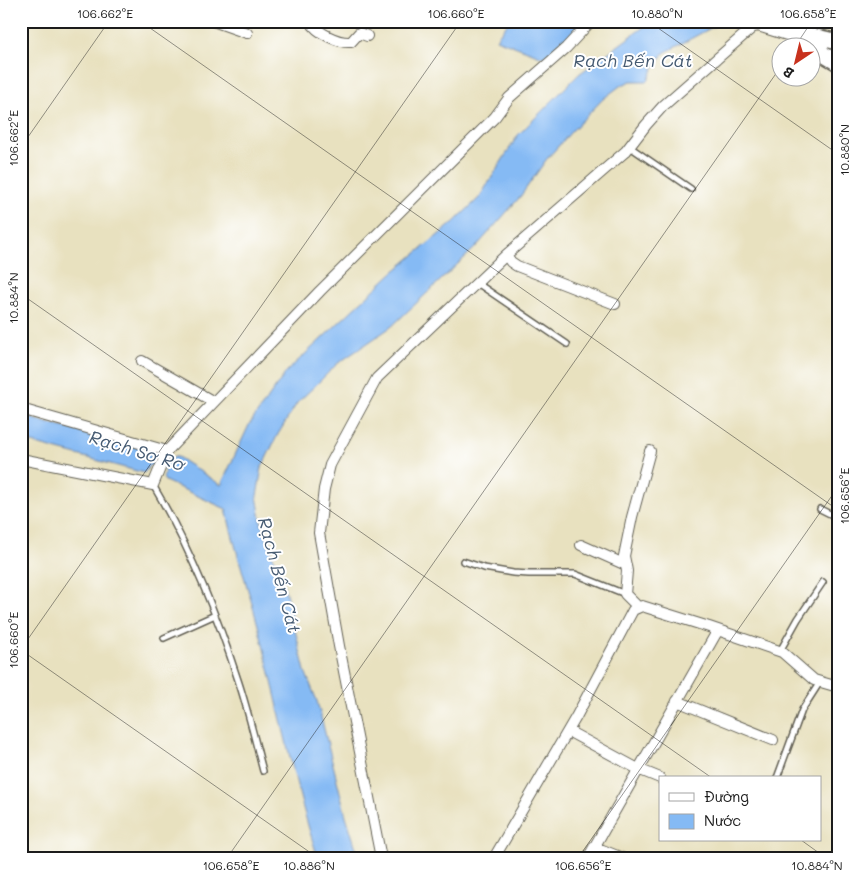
<svg xmlns="http://www.w3.org/2000/svg" width="859" height="879" font-family="Mali,sans-serif">
	<style>
		.water { fill: #85baf4; stroke: #506b88 }
		.lines { fill: none; stroke-linecap: round; stroke-linejoin: round }
		.lane-casing { stroke: #636155; stroke-width: 8 }
		.street-casing { stroke: #636155; stroke-width: 12 }
		.secondary-casing { stroke: #636155; stroke-width: 18 }
		.lane { stroke: #fff; stroke-width: 5 }
		.street { stroke: #fff; stroke-width: 10 }
		.secondary { stroke: #fff; stroke-width: 15 }
		.ticks { fill: none; stroke: #1c1c1c; stroke-width: 1; stroke-opacity: 0.45 }
		.labels { text-anchor: middle; dominant-baseline: central; stroke-width: 4; stroke-linejoin: round; paint-order: stroke }
		.water-label { font-size: 18px; font-style: italic; fill: #465b72; stroke: #fff }
		.neatline { fill: none; stroke: #1c1c1c; stroke-width: 2 }
		.ticks-label { font-size: 12px; text-anchor: middle; fill: #1c1c1c }
	</style>
	<rect width="100%" height="100%" fill="#fff"/>
	<filter id="ink" filterUnits="userSpaceOnUse"><feTurbulence type="fractalNoise" baseFrequency=".02" numOctaves="2"/><feDisplacementMap in="SourceGraphic" scale="10" xChannelSelector="R" yChannelSelector="G"/><feConvolveMatrix kernelMatrix="1 2 1 2 8 2 1 2 1" color-interpolation-filters="sRGB"/></filter>
	<filter id="wash" filterUnits="userSpaceOnUse"><feTurbulence type="fractalNoise" baseFrequency=".0096" numOctaves="4" result="noise"/><feDisplacementMap in="SourceGraphic" scale="20" xChannelSelector="R" yChannelSelector="G"/><feGaussianBlur stdDeviation="1.12" result="paint"/><feColorMatrix in="noise" values="0 0 0 0 0 0 0 0 0 0 0 0 0 0 0 0 0 1.4 0 .05"/><feComposite in="paint" operator="in"/></filter>
	<g filter="url(#wash)">
		<rect width="100%" height="100%" fill="#e8e1bf"/>
		<!-- water -->
		<path class="water" d="M509,21H585L548,59L496,39Z
			M652,21H724L664,53L655,65L648,81H631L620,86L603,99L570,133L546,160L520,197L476,247L391,327L337,364L321,380L297,403L277,436L262,467L257,496L262,525L286,593L305,671L317,701L346,816L359,858H318C295,788 281,716 263,645C252,599 236,555 226,509L165,481L163,478L165,472L163,469L150,465L144,473L21,440V415L51,424L150,450L152,452L150,459L153,462L167,464L174,457H178L221,485L249,425L287,371L392,273L453,223L479,198L518,135L579,74Z"/>
	</g>
	<g filter="url(#ink)">
		<g class="lines">
			<defs>
				<path id="lane" d="M630,147L691,189
					M477,283L567,344
					M153,485C189,546 216,612 238,680C248,710 255,741 263,771
					M820,509L838,518
					M463,561L484,568L513,573L529,574H575L625,594
					M164,638L215,615
					M780,651L798,619L823,582
					M777,778L802,710L820,682"/>
				<path id="street" d="M213,21L247,33
					M310,21C317,33 338,43 351,42L359,33L367,36
					M506,255L511,262L517,266L615,304
					M142,361L214,402
					M21,409L167,451
					M21,459L153,485L167,451L320,291L495,117L509,98L566,48L591,21
					M581,545L626,565
					M638,607L625,594L627,571L624,556L632,517L650,451
					M677,701L773,740
					M568,731L638,769L660,778
					M595,847L622,858
					M381,858L339,646L319,533L324,489L330,465L377,378L506,255L626,151L646,125L663,106L753,27L758,26L790,36L808,35L805,23L803,21
					M494,858L576,717L633,610L642,606L709,627L782,652L814,680L838,687
					M588,858L718,630"/>
				<path id="secondary" d="M785,21L808,35L838,42
					M808,35L823,54L838,63"/>
			</defs>
			<!-- lane casing -->
			<use href="#lane" class="lane-casing"/>
			<!-- street casing -->
			<use href="#street" class="street-casing"/>
			<!-- secondary casing -->
			<use href="#secondary" class="secondary-casing"/>
			<!-- lane -->
			<use href="#lane" class="lane"/>
			<!-- street -->
			<use href="#street" class="street"/>
			<!-- secondary -->
			<use href="#secondary" class="secondary"/>
		</g>
	</g>
	<!-- ticks -->
	<path class="ticks" d="M140,21L838,510M648,21L838,154M794,48L812,21M21,147L109,21M21,294L712,778M21,649L461,21M21,650L318,858M801,840L826,858M227,858L782,65M578,858L838,487"/>
	<g class="labels">
		<!-- water labels -->
		<g class="water-label">
			<text x="633" y="60">Rạch Bến Cát</text>
			<text transform="translate(137 450) rotate(17)">Rạch Sơ Rơ</text>
			<text transform="translate(280 575) rotate(75)">Rạch Bến Cát</text>
		</g>
	</g>
	<!-- margin -->
	<rect width="859" height="879" fill="none" stroke="#fff" stroke-width="55"/>
	<!-- legend -->
	<rect x="659" y="776" width="162" height="65" fill="#ffffff" stroke="#a4a4a4"/>
	<rect x="669" y="793" width="25" height="8" fill="#ffffff" stroke="#a4a4a4"/>
	<text x="704" y="802" font-size="15" fill="#1c1c1c">Đường</text>
	<rect x="669" y="814" width="25" height="15" fill="#85baf4" stroke="#a4a4a4"/>
	<text x="704" y="826" font-size="15" fill="#1c1c1c">Nước</text>
	<!-- north arrow -->
	<g transform="translate(796 62) rotate(215)"><circle r="24" fill="#ffffff" stroke="#a4a4a4"/>
	<path d="M0-4L9 19L0 12L-9 19Z" fill="#c8321e"/>
	<text y="-8" font-size="14" font-weight="bold" text-anchor="middle" fill="#1c1c1c">B</text>
	</g>
	<rect x="28" y="28" width="804" height="824" class="neatline"/>
	<g class="ticks-label">
		<text x="105" y="18">106.662°E</text>
		<text x="456" y="18">106.660°E</text>
		<text x="657" y="18">10.880°N</text>
		<text x="808" y="18">106.658°E</text>
		<text transform="translate(14 138) rotate(-90)" y="4">106.662°E</text>
		<text transform="translate(845 150) rotate(-90)" y="4">10.880°N</text>
		<text transform="translate(14 298) rotate(-90)" y="4">10.884°N</text>
		<text transform="translate(845 496) rotate(-90)" y="4">106.656°E</text>
		<text transform="translate(14 640) rotate(-90)" y="4">106.660°E</text>
		<text x="231" y="870">106.658°E</text>
		<text x="309" y="870">10.886°N</text>
		<text x="583" y="870">106.656°E</text>
		<text x="817" y="870">10.884°N</text>
	</g>
</svg>
